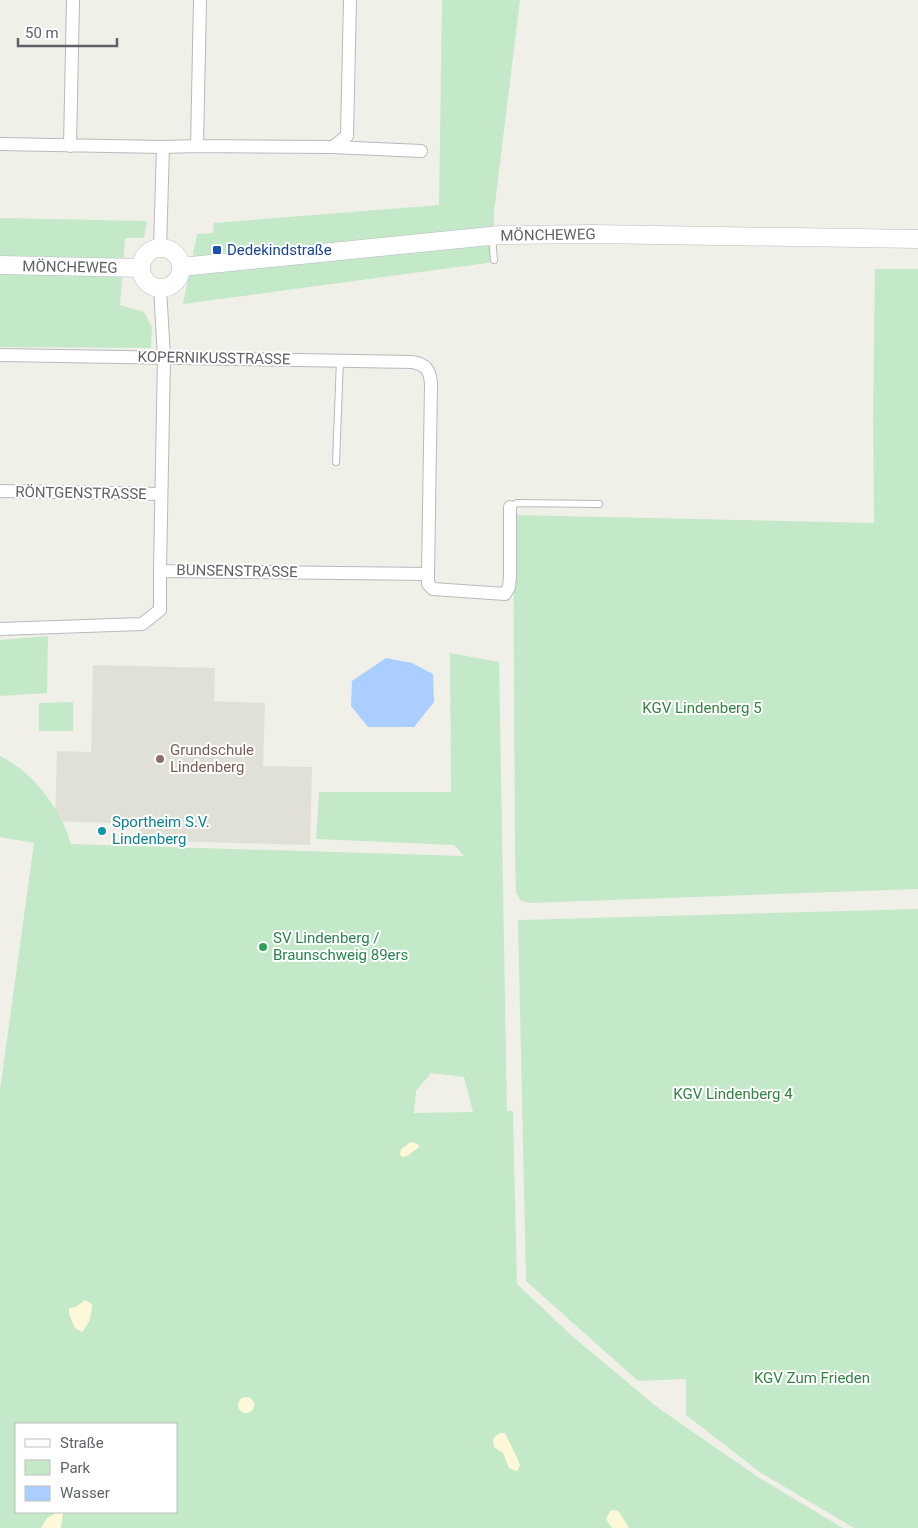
<svg xmlns="http://www.w3.org/2000/svg" width="918" height="1528" font-family="Roboto,sans-serif">
	<style>
		.education { fill: #e1e0d6 }
		.green { fill: #c4e9c9; fill-rule: evenodd }
		.sand { fill: #fcf8d8 }
		.water { fill: #aaceff }
		.lines { fill: none; stroke-linecap: round; stroke-linejoin: round }
		.lane-casing { stroke: #b8b9be; stroke-width: 8 }
		.street-casing { stroke: #b8b9be; stroke-width: 14 }
		.secondary-casing { stroke: #b9bbc1; stroke-width: 19 }
		.lane { stroke: #fff; stroke-width: 6 }
		.street { stroke: #fff; stroke-width: 12 }
		.secondary { stroke: #fff; stroke-width: 18 }
		.transit-dot { fill: #1a4fb4; stroke: #fff; stroke-width: 2 }
		.education-dot { fill: #8d6e63; stroke: #fff; stroke-width: 2 }
		.culture-dot { fill: #0f9aa8; stroke: #fff; stroke-width: 2 }
		.leisure-dot { fill: #2e9e5b; stroke: #fff; stroke-width: 2 }
		.labels { text-anchor: middle; dominant-baseline: central; stroke-width: 4; stroke-linejoin: round; paint-order: stroke }
		.street-label { font-size: 15px; fill: #5f6268; stroke: #fff }
		.transit-label { font-size: 15px; fill: #164399; stroke: #fff; text-anchor: start }
		.park-label { font-size: 15px; fill: #318441; stroke: #fff }
		.education-label { font-size: 15px; fill: #785e54; stroke: #fff; text-anchor: start }
		.culture-label { font-size: 15px; fill: #0d838f; stroke: #fff; text-anchor: start }
		.leisure-label { font-size: 15px; fill: #27864d; stroke: #fff; text-anchor: start }
	</style>
	<rect width="100%" height="100%" fill="#f1f0e8"/>
	<!-- education -->
	<path class="education" d="M93,665L215,668L214,701L265,703L263,766L312,767L310,845L158,841V838L140,837V824L55,821L57,751L91,752Z"/>
	<!-- green -->
	<path class="green" d="M442,0H520L494,212L495,262L183,304L197,234L213,233L214,223L439,205Z
		M0,218L147,221L144,238H125L120,305L144,312L152,327L151,348L0,347Z
		M875,269H918V889L529,903L520,900L516,892L515,856L513,515L874,523L873,419Z
		M48,636L47,693L0,696V640Z
		M450,653L499,662L507,1111H513L517,1284L572,1336L657,1407L758,1477L843,1528H0V1090L34,843L0,837V756C26,768 48,794 61,819C66,827 68,836 71,844L464,856L454,845L316,839L319,792H451ZM431,1073L464,1077L473,1112L414,1113L416,1091ZM16,1424H176V1512H16Z
		M73,702V731H39V703Z
		M918,909V1528H854L761,1473L686,1415V1379L638,1381L526,1281L518,920Z"/>
	<!-- sand -->
	<path class="sand" d="M411,1142L418,1144L419,1147L407,1156L402,1157L400,1154L401,1149Z
		M85,1300L92,1304C92,1314 89,1325 82,1332L75,1328L69,1314V1308L76,1307Z
		M238 1405a8 8 0 1 1 16 0a8 8 0 1 1-16 0Z
		M501,1433H505L518,1460L520,1465L518,1470L516,1471L509,1468L503,1453L494,1447C492,1440 494,1435 501,1433Z
		M615,1510L619,1512L629,1528H612L606,1519L610,1511Z
		M58,1512L63,1513L61,1528H41L47,1518Z"/>
	<!-- water -->
	<path class="water" d="M386,658L412,663L433,674L434,702L414,727H368L351,706L352,681Z"/>
	<g class="lines">
		<defs>
			<path id="lane" d="M492,237L494,260
				M336,462L340,360
				M510,507L517,503L599,504"/>
			<path id="street" d="M0,144L163,147
				M70,146L73,0
				M197,146L333,147L347,136L350,0
				M333,147L421,151
				M160,248L163,147L197,146L200,0
				M0,355L412,362C426,364 430,370 431,384L428,574L160,571V610L142,624L0,629
				M0,491L161,494
				M160,571L164,357L160,288
				M428,574V584L433,589L505,594L509,587L510,576V507"/>
			<path id="secondary" d="M141 268a20 20 0 1 1 40 0a20 20 0 1 1-40 0Z
				M0,265L141,268
				M181,267L500,235L593,234L918,239"/>
		</defs>
		<!-- lane casing -->
		<use href="#lane" class="lane-casing"/>
		<!-- street casing -->
		<use href="#street" class="street-casing"/>
		<!-- secondary casing -->
		<use href="#secondary" class="secondary-casing"/>
		<!-- lane -->
		<use href="#lane" class="lane"/>
		<!-- street -->
		<use href="#street" class="street"/>
		<!-- secondary -->
		<use href="#secondary" class="secondary"/>
	</g>
	<!-- markers -->
	<rect class="transit-dot" x="212" y="245" width="10" height="10" rx="2.5"/>
	<circle class="education-dot" cx="160" cy="759" r="5"/>
	<circle class="culture-dot" cx="102" cy="831" r="5"/>
	<circle class="leisure-dot" cx="263" cy="947" r="5"/>
	<g class="labels">
		<!-- street labels -->
		<g class="street-label">
			<text transform="translate(548 235) rotate(-1)">MÖNCHEWEG</text>
			<text transform="translate(70 267) rotate(1)">MÖNCHEWEG</text>
			<text transform="translate(214 358) rotate(1)">KOPERNIKUSSTRASSE</text>
			<text transform="translate(81 493) rotate(1)">RÖNTGENSTRASSE</text>
			<text transform="translate(237 571) rotate(1)">BUNSENSTRASSE</text>
		</g>
		<!-- transit labels -->
		<g class="transit-label">
			<text x="227" y="250">Dedekindstraße</text>
		</g>
		<!-- park labels -->
		<g class="park-label">
			<text x="702" y="708">KGV Lindenberg 5</text>
			<text x="733" y="1094">KGV Lindenberg 4</text>
			<text x="812" y="1378">KGV Zum Frieden</text>
		</g>
		<!-- education labels -->
		<g class="education-label">
			<text x="170" y="750">Grundschule<tspan x="170" dy="17">Lindenberg</tspan></text>
		</g>
		<!-- culture labels -->
		<g class="culture-label">
			<text x="112" y="822">Sportheim S.V.<tspan x="112" dy="17">Lindenberg</tspan></text>
		</g>
		<!-- leisure labels -->
		<g class="leisure-label">
			<text x="273" y="938">SV Lindenberg /<tspan x="273" dy="17">Braunschweig 89ers</tspan></text>
		</g>
	</g>
	<!-- legend -->
	<rect x="15" y="1423" width="162" height="90" fill="#ffffff" stroke="#bfc0c3"/>
	<rect x="25" y="1439" width="25" height="8" fill="#ffffff" stroke="#bfc0c3"/>
	<text x="60" y="1448" font-size="15" fill="#5f6268">Straße</text>
	<rect x="25" y="1460" width="25" height="15" fill="#c4e9c9" stroke="#bfc0c3"/>
	<text x="60" y="1473" font-size="15" fill="#5f6268">Park</text>
	<rect x="25" y="1486" width="25" height="15" fill="#aaceff" stroke="#bfc0c3"/>
	<text x="60" y="1498" font-size="15" fill="#5f6268">Wasser</text>
	<!-- scale -->
	<path d="M18 38v8h99v-8" fill="none" stroke="#5f6268" stroke-width="2.5"/>
	<text x="25" y="38" font-size="15" fill="#5f6268" stroke="#ffffff" stroke-width="4" paint-order="stroke">50 m</text>
</svg>
